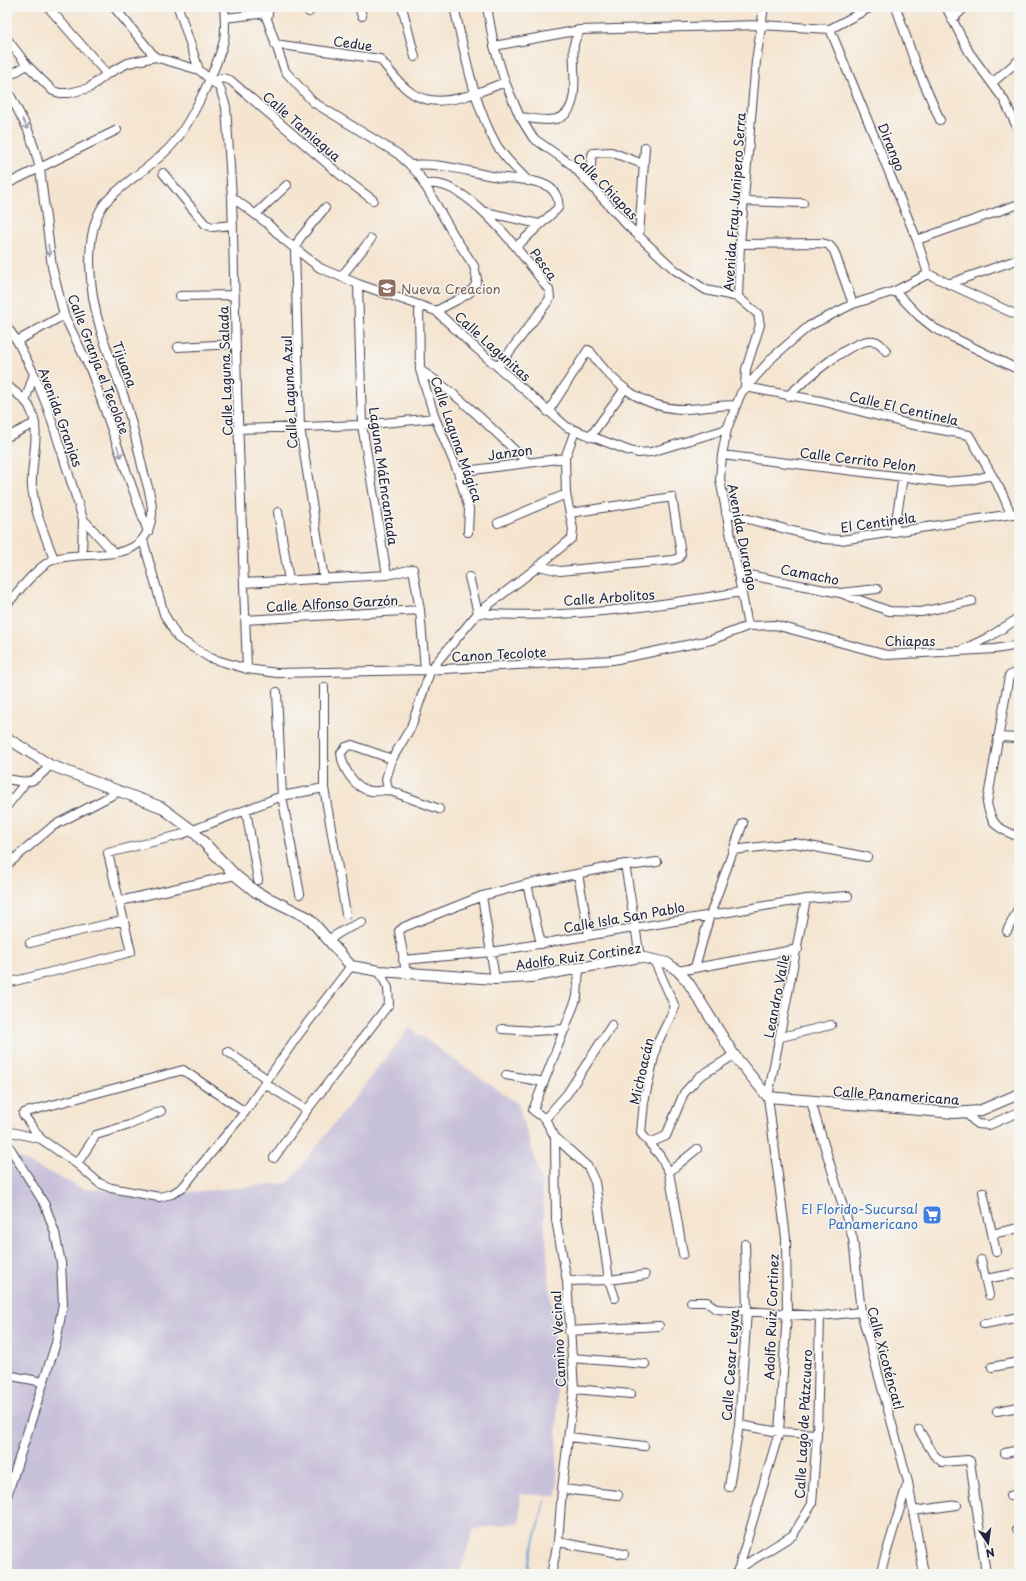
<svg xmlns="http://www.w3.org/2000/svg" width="1026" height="1581" font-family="'Playpen Sans',sans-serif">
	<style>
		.industrial { fill: #c7c0d9 }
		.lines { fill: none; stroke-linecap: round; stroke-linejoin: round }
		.stream { stroke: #66a0d6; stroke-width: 2 }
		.minor-casing { stroke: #423f51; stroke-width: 10 }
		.major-casing { stroke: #423f51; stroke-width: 12 }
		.minor { stroke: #fff; stroke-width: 8 }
		.major { stroke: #fff; stroke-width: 10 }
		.oneway { stroke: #9c9ca7 }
		.labels { text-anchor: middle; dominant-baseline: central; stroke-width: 3; stroke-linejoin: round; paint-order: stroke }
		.street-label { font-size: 13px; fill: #22223b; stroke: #f6f6f2 }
		.education-label { font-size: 13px; fill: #785e54; stroke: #f6f6f2; text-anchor: start }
		.shop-label { font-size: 13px; fill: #366cbe; stroke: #f6f6f2; text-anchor: end }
	</style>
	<rect width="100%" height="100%" fill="#f6f6f2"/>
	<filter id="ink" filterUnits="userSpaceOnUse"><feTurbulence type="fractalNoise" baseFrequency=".025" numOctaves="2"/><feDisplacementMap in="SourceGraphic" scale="8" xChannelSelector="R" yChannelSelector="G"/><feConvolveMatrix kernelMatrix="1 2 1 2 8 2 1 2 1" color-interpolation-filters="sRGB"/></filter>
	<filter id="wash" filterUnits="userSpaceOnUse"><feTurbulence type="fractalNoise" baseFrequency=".012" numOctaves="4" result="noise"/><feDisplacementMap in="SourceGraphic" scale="16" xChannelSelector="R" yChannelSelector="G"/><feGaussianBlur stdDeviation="0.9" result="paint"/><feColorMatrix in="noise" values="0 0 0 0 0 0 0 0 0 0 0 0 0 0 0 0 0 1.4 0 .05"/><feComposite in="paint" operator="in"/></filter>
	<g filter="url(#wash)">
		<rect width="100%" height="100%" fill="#f5e4cf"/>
		<!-- industrial -->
		<path class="industrial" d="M409,1028L518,1104L541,1179L557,1373V1496L520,1494V1522L474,1529L459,1574H7V1148L11,1154L83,1189L168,1194L288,1183Z"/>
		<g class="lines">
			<!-- stream -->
			<path class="stream" d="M528,1574L529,1562L545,1501"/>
		</g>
	</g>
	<g filter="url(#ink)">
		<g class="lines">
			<defs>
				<path id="minor" d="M48,7L107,74
					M114,7L155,57
					M178,7L199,70L220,88L226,107L232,197L237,390L247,669
					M269,7L267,19L285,71L313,102L398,154L410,165L419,175L456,239L474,266L477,279L475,286L469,293L457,300L436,311
					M359,7L362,16
					M402,7L415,57
					M454,7C465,52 473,103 496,144C504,158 517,169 528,181
					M487,7L494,46L505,82L520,117L533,138L572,165L627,225L675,270L706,290L738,297
					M764,7L756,61L740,244L738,297L758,314L760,325L746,369L745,387L821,401L909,424L969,435L1002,493L1011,514
					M896,7L915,63L940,120
					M946,7L969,52L1004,100L1019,131
					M309,12L311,7
					M225,18L267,13
					M952,20L965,7
					M830,29L917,240L928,274
					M7,39L27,65L53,91L60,93H69L89,88L107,74L128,63L155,57L199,70
					M275,44L380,59C391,72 404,92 422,98C445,107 483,91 505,82
					M494,46L580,30L760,25L830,29L871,7
					M7,77L27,65
					M213,82L222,78L230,80L345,179L373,200
					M992,83L1019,60
					M7,89L28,130L35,150L40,169L52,267L64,315L91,371L148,532
					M520,117C531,118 545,122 556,119C584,113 571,64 574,44C575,39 578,35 580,30
					M410,165C441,162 468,172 498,177C514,180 534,178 549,187C555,191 560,200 558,208L516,247
					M163,173L205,224L212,227L233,225
					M589,183L592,155L593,153L611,152L643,164
					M7,184L117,130
					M424,185C465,172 527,261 549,290L550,298L546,304L498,367
					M232,197L268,224L283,239L320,268L358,284L436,311L469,342L567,427L627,450L638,453L651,452L727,429
					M744,201L803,203
					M485,212L539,224
					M256,214L287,185
					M639,237L645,147
					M917,240L1019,204
					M740,244L822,243L829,245L834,251L853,304
					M928,274L1019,316
					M341,277L371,239
					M358,284L362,425L387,575
					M948,284L1019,259
					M895,291L919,316L934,328L1019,370
					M180,296L235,295
					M419,305L420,370L435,418L458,472L469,509L468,532
					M7,327L17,341L34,374L48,409L83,519L82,555
					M17,341L64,315
					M178,347L236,344
					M420,370C460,395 493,430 527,462
					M7,385C14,392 24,398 29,406C43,431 30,462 32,488C35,514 45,535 54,559
					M788,396C804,381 853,337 874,341C880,342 883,347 886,351
					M25,401L34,374
					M548,412L588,350L590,351C612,384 645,410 687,409C704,408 719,405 736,405
					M238,429L362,425L435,418
					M7,437L35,423
					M590,437L624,390
					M722,455L945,482L972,480L991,475
					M458,472L565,458
					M278,512L289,581
					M726,513L823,539L841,540L1019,513
					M83,519L114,553
					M498,523L566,494
					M894,533L903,477
					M143,540L164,614L178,638L210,658L247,669L277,673L425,670L613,660L711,640L748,626L775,625L887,655L995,649L1019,645
					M539,566L560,571L673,560L679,558L681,554L672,497L570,513
					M739,573L840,593L877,589
					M469,577L478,613
					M324,579L300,427L295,249L300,238L325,208
					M244,583L387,575L413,569L420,610L425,670
					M843,594L889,611L921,612L972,601
					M7,604C18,592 40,563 55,559C80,551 124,561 142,540C148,533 151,523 152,515C153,500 147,484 143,470C137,444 131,416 122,391C115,371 107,351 101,331C90,295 82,236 104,204C123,182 151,168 171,146C190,125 217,68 224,40C226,29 225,18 224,7
					M478,613C566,620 655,606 741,592
					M245,620L420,610
					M748,626L720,479L722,455L727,429L741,393L773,357L809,326L853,304L895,291L928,274
					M962,650L989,637L1019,618
					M1019,670L1009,676L987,803C992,827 998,828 1019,837
					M324,687V788L346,914
					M277,692L282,796L300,894
					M998,737L1019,738
					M7,779C30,784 35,783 50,765
					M388,790C382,790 376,792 371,791C355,789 342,768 341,753L346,747L352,745L392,759
					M7,806L25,783
					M439,809L388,790L386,779L392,759L411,727L431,669L478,613L539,566L572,538L573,529L566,494L565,458L575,431
					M246,810L258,880
					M733,850L794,843L867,857
					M625,864L640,957
					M7,865L53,826L118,792
					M578,874L589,935
					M527,884L541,944
					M482,896L495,979
					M120,901L235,875
					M1007,931L1019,907
					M328,940L344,930L362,922
					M30,943L124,920
					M403,960L491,952L806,899L848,896
					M654,960L675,1007L657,1044L644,1102L641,1133L660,1156L669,1172L683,1254
					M695,967L710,915L743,823
					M678,971L798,949
					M406,972L399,931L404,927L482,896L527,884L625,864L636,865L657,862
					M7,983L131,952L108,853L180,835L282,796L324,788
					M502,1029L535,1031L565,1029
					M781,1037L831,1025
					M228,1052L267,1079
					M506,1075L544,1082
					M264,1083L307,1110L389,1004L388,988L379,971
					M811,1102L853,1239L861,1312L908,1482L924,1574
					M245,1112L183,1070L26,1112L23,1114L41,1139L77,1164L99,1183L111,1188L159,1197L172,1194L183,1187L245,1112L296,1038L351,966
					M966,1113L977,1124L989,1125L1019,1112
					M545,1119L567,1094L612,1025
					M7,1131L41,1139
					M555,1137L588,1167L595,1182L609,1280L615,1298
					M7,1143L45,1205L55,1233L61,1263L63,1303L56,1343L7,1496
					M650,1143L666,1136L684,1093L699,1077L734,1055
					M274,1158L307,1110
					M77,1164L96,1135L129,1125L161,1111
					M669,1172L697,1149
					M983,1192L996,1252
					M992,1234L1019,1228
					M981,1260L989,1295
					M985,1279L1019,1273
					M567,1281L609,1280L645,1275
					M691,1302H707L716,1309L820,1316L861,1312
					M984,1324L1019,1317
					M569,1331L659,1326
					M572,1358L645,1364
					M992,1367L1019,1362
					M7,1375L43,1382
					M574,1389L631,1394
					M997,1411L1019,1407
					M739,1425L779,1432L817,1434
					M919,1430L934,1455L942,1462L968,1460L970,1461L986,1574
					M569,1437L644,1446
					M1005,1453L1019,1450
					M729,1487L739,1425L747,1311L745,1244
					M562,1489L618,1495
					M1010,1496L1019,1494
					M913,1511L957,1505
					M1017,1529H1019
					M558,1542L624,1554
					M738,1569L793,1535L812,1504L817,1434L820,1316
					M551,1574L558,1542L562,1489L574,1389L567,1281L556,1220L555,1137L545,1119L533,1110L577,997L579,969
					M737,1574L779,1432L787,1313L786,1238L768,1097L806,899
					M880,1574L907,1485"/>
				<path id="major" d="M7,738L50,765L161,807L192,830L235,875L256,892L309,918L351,966L379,971L495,979L531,977L640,957L667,963L678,971L688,982L734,1055L768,1097L954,1113L979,1111L1019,1094"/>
			</defs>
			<!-- minor casing -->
			<use href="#minor" class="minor-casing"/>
			<!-- major casing -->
			<use href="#major" class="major-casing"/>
			<!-- minor -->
			<use href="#minor" class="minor"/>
			<!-- major -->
			<use href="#major" class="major"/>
		</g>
		<!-- one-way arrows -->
		<defs><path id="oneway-shaft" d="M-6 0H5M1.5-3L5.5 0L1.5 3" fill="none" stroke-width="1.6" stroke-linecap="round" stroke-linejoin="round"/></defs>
		<g class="oneway">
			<use href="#oneway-shaft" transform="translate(25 124) rotate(63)"/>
			<use href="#oneway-shaft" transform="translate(49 250) rotate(82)"/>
			<use href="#oneway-shaft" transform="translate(119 452) rotate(71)"/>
		</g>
	</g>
	<!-- icons -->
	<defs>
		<symbol id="school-square" viewBox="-11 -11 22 22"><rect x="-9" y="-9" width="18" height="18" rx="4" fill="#8d6e63" stroke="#f6f6f2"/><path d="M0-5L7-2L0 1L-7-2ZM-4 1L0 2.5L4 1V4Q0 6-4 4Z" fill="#fff"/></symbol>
		<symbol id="supermarket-square" viewBox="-11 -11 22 22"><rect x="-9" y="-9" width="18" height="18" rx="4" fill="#3f7fe0" stroke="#f6f6f2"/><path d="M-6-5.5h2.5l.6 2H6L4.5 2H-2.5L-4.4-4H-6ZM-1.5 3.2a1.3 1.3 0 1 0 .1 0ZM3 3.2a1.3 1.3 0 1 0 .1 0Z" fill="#fff"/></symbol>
	</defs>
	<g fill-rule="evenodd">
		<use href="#school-square" x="376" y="277" width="22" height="22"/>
		<use href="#supermarket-square" x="921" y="1204" width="22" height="22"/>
	</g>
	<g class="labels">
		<!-- street labels -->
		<g class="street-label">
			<text transform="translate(353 43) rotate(8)">Cedue</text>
			<text transform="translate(302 126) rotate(41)">Calle Tamiagua</text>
			<text transform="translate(892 147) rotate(68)">Dirango</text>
			<text transform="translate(606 186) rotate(46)">Calle Chiapas</text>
			<text transform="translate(734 202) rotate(-86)">Avenida Fray Junipero Serra</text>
			<text transform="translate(544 264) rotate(54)">Pesca</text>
			<text transform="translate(493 346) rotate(42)">Calle Lagunitas</text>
			<text transform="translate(99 364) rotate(69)">Calle Granja el Tecolote</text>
			<text transform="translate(125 364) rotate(70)">Tijuana</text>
			<text transform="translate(225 371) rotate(-92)">Calle Laguna Salada</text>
			<text transform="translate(289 392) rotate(-93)">Calle Laguna Azul</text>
			<text transform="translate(904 408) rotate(13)">Calle El Centinela</text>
			<text transform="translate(61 417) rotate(70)">Avenida Granjas</text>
			<text transform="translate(457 439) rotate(71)">Calle Laguna Mágica</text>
			<text transform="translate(510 452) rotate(-8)">Janzon</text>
			<text transform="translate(858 459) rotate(7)">Calle Cerrito Pelon</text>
			<text transform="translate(384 476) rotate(82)">Laguna MáEncantada</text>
			<text transform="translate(878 522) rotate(-8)">El Centinela</text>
			<text transform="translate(743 537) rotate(79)">Avenida Durango</text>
			<text transform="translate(810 574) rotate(11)">Camacho</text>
			<text transform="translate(609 597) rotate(-4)">Calle Arbolitos</text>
			<text transform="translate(332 603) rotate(-3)">Calle Alfonso Garzón</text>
			<text x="910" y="640">Chiapas</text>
			<text transform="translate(499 654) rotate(-3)">Canon Tecolote</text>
			<text transform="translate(624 917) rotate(-10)">Calle Isla San Pablo</text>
			<text transform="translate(578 956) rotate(-8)">Adolfo Ruiz Cortinez</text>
			<text transform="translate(776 996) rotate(-79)">Leandro Valle</text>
			<text transform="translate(641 1071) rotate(-77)">Michoacán</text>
			<text transform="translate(896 1095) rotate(4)">Calle Panamericana</text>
			<text transform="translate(771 1317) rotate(-88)">Adolfo Ruiz Cortinez</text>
			<text transform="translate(558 1339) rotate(-93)">Camino Vecinal</text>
			<text transform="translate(886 1358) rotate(75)">Calle Xicoténcatl</text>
			<text transform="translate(730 1365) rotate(-86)">Calle Cesar Leyva</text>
			<text transform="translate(803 1424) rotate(-87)">Calle Lago de Pátzcuaro</text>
		</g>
		<!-- education labels -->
		<g class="education-label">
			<text x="401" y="288">Nueva Creacion</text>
		</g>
		<!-- shop labels -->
		<g class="shop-label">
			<text x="918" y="1208">El Florido-Sucursal<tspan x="918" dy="15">Panamericano</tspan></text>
		</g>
	</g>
	<!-- margin -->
	<rect width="1026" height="1581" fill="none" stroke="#f6f6f2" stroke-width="24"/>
	<!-- north arrow -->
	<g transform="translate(988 1543) rotate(167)" stroke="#f6f6f2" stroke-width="3" paint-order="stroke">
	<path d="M0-3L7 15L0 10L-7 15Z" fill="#22223b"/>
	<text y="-6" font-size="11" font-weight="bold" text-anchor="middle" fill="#22223b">N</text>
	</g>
</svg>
